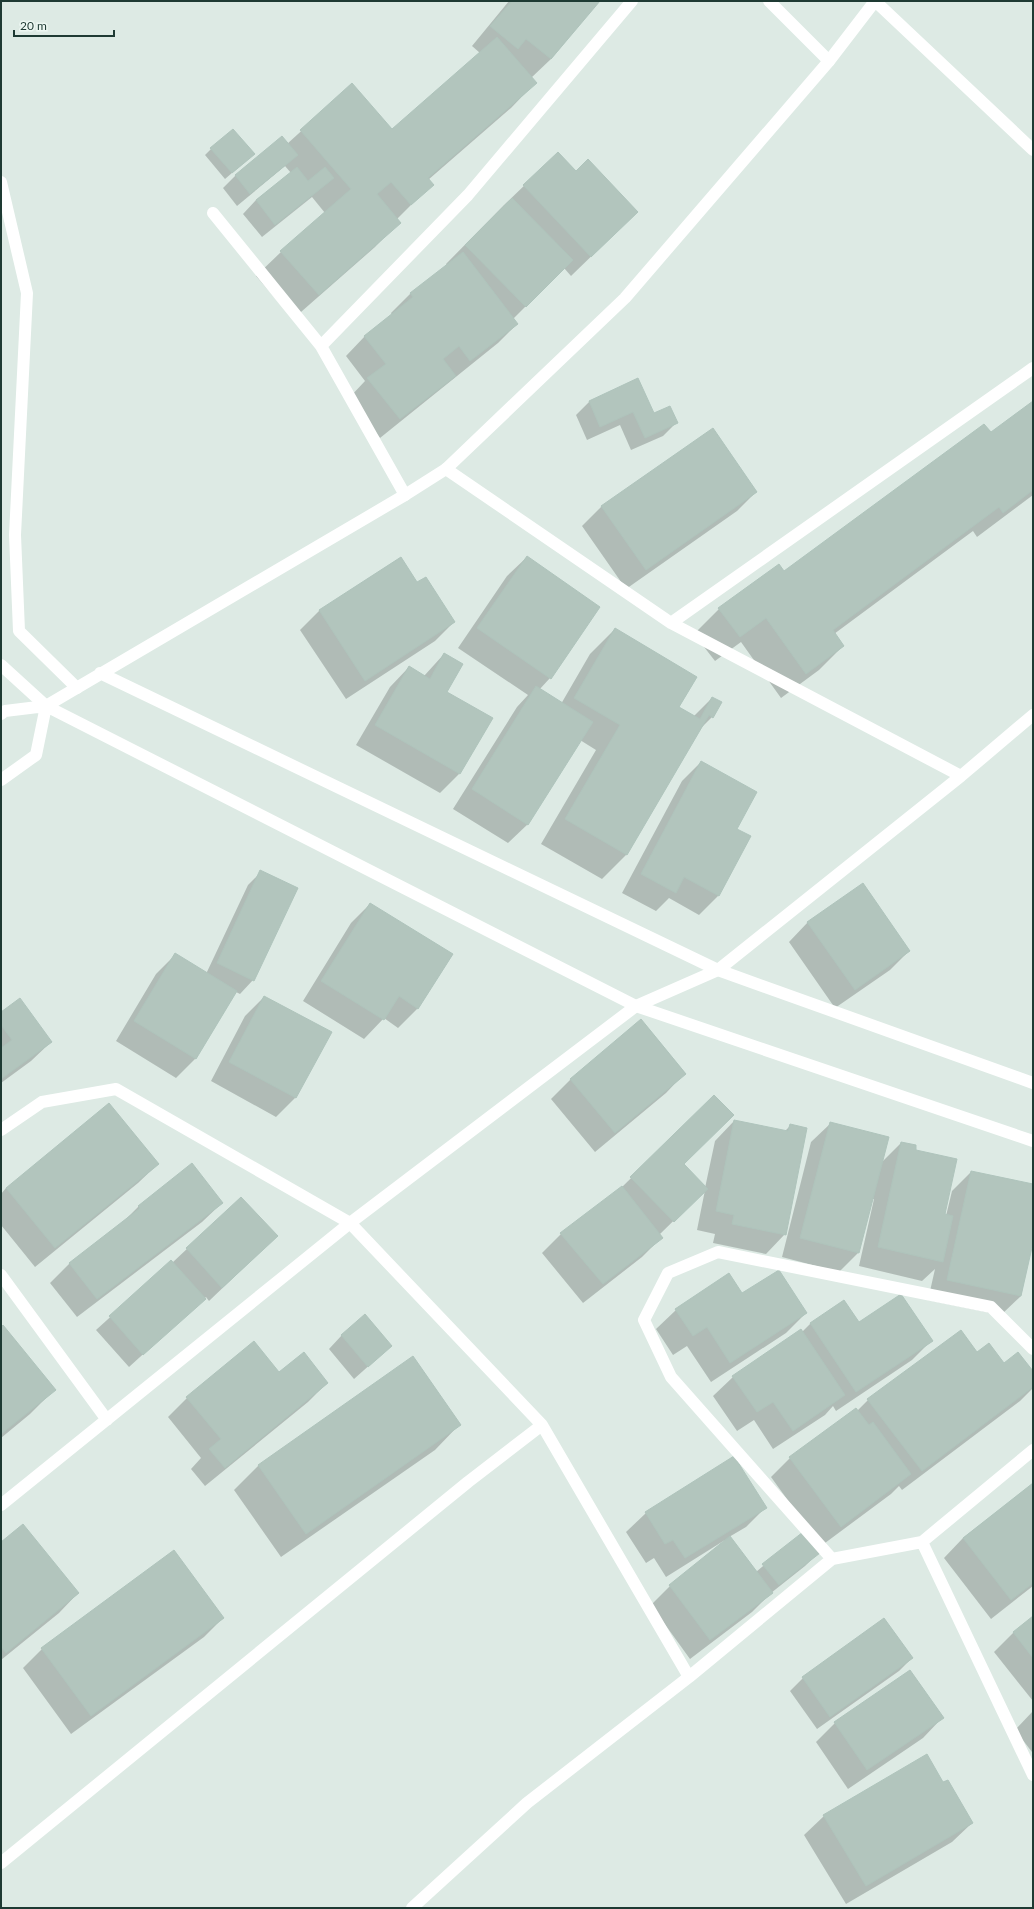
<svg xmlns="http://www.w3.org/2000/svg" width="1034" height="1909" font-family="Lato,sans-serif">
	<style>
		.shadow { fill: #0003 }
		.building { fill: #b2c5bd; stroke: #afc4bc }
		.lines { fill: none; stroke-linecap: round; stroke-linejoin: round }
		.minor { stroke: #fff; stroke-width: 12 }
		.tertiary { stroke: #fff; stroke-width: 12 }
	</style>
	<rect width="100%" height="100%" fill="#ddeae4"/>
	<!-- shadow -->
	<path class="shadow" d="M509,1H599L551,59L531,78L535,83L511,108L428,180L432,184L397,219L399,222L375,247L293,319L256,276L281,252L325,213L312,197L262,237L243,214L256,200L291,173L285,166L237,206L223,188L236,175L287,144L352,85L392,131L480,53L472,46Z
		M211,149L247,160L225,179L205,155Z
		M558,153L576,172L637,212L571,276L564,268L513,319L517,324L498,343L380,438L349,398L365,381L346,356L365,336L392,315L391,313L410,294L447,266L446,264L504,205Z
		M637,379L653,415L676,423L663,436L631,450L620,425L587,440L576,415L589,402Z
		M1033,402V495L977,537L973,531L834,634L843,646L819,670L781,698L741,642L715,661L694,634L719,609L784,572L991,434Z
		M713,429L756,492L737,511L626,589L582,526L601,507Z
		M527,557L550,678L539,690L561,704L590,654L615,629L678,707L694,716L712,698L720,703L712,717L700,729L626,855L602,879L541,844L596,750L580,740L528,824L508,843L453,809L517,707L528,695L458,648L507,576Z
		M400,558L417,584L454,622L435,641L346,699L300,630L319,611Z
		M444,654L446,692L459,774L440,793L356,745L390,687L409,667L424,676Z
		M701,762L736,830L749,836L718,896L699,915L669,898L656,911L622,893L682,781Z
		M261,872L253,980L240,994L236,992L196,1058L176,1078L116,1041L156,974L175,955L206,974L248,885Z
		M370,904L418,1008L398,1028L384,1018L364,1039L303,1001L351,923Z
		M808,922L909,951L890,970L835,1008L789,942Z
		M264,997L296,1097L276,1117L211,1081L245,1016Z
		M1,1013L51,1042L31,1061L1,1083Z
		M641,1020L685,1073L666,1093L595,1152L551,1099L570,1080Z
		M714,1096L683,1164L705,1188L715,1141L734,1121L784,1132L790,1126L785,1234L766,1254L713,1243L715,1234L697,1230L705,1190L659,1235L661,1238L642,1257L583,1303L542,1253L561,1234L619,1190Z
		M831,1123L881,1163L901,1143L943,1215L946,1216L952,1191L971,1172L1033,1185V1238L1021,1296L1001,1315L928,1300L935,1269L922,1281L859,1266L874,1199H872L858,1253L839,1272L782,1257L811,1142Z
		M158,1164L138,1183L35,1267L1,1225V1194L6,1188Z
		M192,1165L222,1203L202,1222L77,1317L50,1283L69,1264L123,1222L138,1207Z
		M241,1198L277,1236L209,1301L206,1297L129,1367L96,1330L171,1262L172,1263Z
		M742,1294L806,1313L786,1333L711,1382L687,1346L673,1355L656,1329L676,1310Z
		M844,1301L859,1324L931,1341L912,1360L836,1411L833,1406L825,1415L773,1449L754,1420L737,1431L713,1396L733,1377L802,1332L810,1324Z
		M1,1328L54,1390L30,1414L1,1438Z
		M342,1335L391,1346L354,1379L329,1349Z
		M977,1354L1033,1373V1388L1020,1401L902,1490L899,1486L891,1494L821,1546L771,1477L790,1458L857,1411L868,1400Z
		M279,1374L327,1383L308,1402L205,1486L191,1469L201,1458L168,1417L187,1398Z
		M459,1425L435,1450L281,1557L234,1490L258,1466Z
		M1033,1484V1586L991,1619L944,1558L963,1538Z
		M765,1508L746,1527L729,1537L756,1572L803,1533L818,1553L805,1566L771,1593L752,1612L690,1659L651,1605L670,1586L726,1541L725,1540L666,1577L654,1558L646,1563L626,1532L646,1513Z
		M1,1543L78,1593L59,1613L1,1660Z
		M1033,1617V1701L994,1652L1013,1633Z
		M223,1618L204,1637L71,1734L23,1668L42,1649Z
		M912,1658L899,1671L817,1729L790,1691L803,1678Z
		M1033,1711V1751L1032,1752L1015,1730Z
		M942,1718L923,1738L848,1789L816,1742L835,1723Z
		M943,1783L972,1823L952,1842L846,1904L804,1835L824,1816Z"/>
	<!-- building -->
	<path class="building" d="M512,1H600L551,59L526,39L518,49L490,26Z
		M497,37L537,83L428,178L434,185L411,205L391,182L377,194L401,223L319,295L280,251L351,189L300,130L352,83L392,129Z
		M233,129L255,154L232,173L210,148Z
		M282,136L298,155L250,194L235,175Z
		M558,152L576,171L588,159L638,212L591,257L523,185Z
		M297,167L308,181L325,167L334,178L275,225L256,200Z
		M512,198L573,260L526,307L465,245Z
		M463,252L518,324L470,361L459,346L443,359L456,376L400,419L367,378L386,364L364,336L413,297L410,293Z
		M638,378L654,413L670,406L678,423L645,438L633,412L600,427L589,401Z
		M1033,401V490L1003,513L999,507L833,630L844,646L806,674L766,618L740,637L718,608L779,564L784,571L984,424L991,432Z
		M713,428L757,492L646,570L601,506Z
		M527,556L600,607L551,679L477,628Z
		M401,557L417,582L426,577L455,622L365,681L319,610Z
		M615,628L697,677L679,707L700,719L712,697L722,702L713,718L709,715L627,855L565,819L620,725L574,698Z
		M444,653L463,664L447,692L493,718L460,774L375,725L409,666L430,679Z
		M536,686L593,722L528,825L472,789Z
		M701,761L757,792L737,829L751,836L719,896L684,877L676,893L641,874Z
		M260,870L298,888L254,981L217,963Z
		M863,883L910,951L855,990L807,922Z
		M370,903L453,954L418,1009L399,996L384,1020L321,981Z
		M175,953L237,991L196,1059L134,1021Z
		M264,996L332,1032L296,1098L229,1062Z
		M20,998L52,1042L1,1079V1048L12,1040L1,1025V1012Z
		M641,1019L686,1074L615,1133L570,1079Z
		M714,1095L734,1115L684,1164L708,1189L674,1222L630,1177Z
		M109,1103L159,1164L55,1248L6,1188Z
		M734,1120L788,1131L790,1124L807,1128L786,1235L732,1224L734,1215L716,1211Z
		M830,1122L889,1137L859,1253L800,1238Z
		M901,1142L916,1145V1150L957,1159L945,1214L953,1216L943,1262L878,1247Z
		M192,1163L223,1203L97,1299L69,1263L140,1208L138,1206Z
		M971,1171L1033,1184V1243L1021,1296L947,1280Z
		M622,1186L663,1238L603,1284L560,1233Z
		M241,1197L278,1236L222,1288L186,1248Z
		M171,1260L206,1299L143,1355L109,1316Z
		M779,1270L807,1313L730,1363L707,1327L693,1336L675,1309L729,1273L742,1293Z
		M901,1294L933,1341L856,1392L810,1323L844,1300L859,1322Z
		M365,1314L392,1346L368,1367L341,1335Z
		M3,1325L56,1390L1,1434V1327Z
		M801,1329L845,1395L793,1431L773,1402L757,1412L732,1376Z
		M961,1330L977,1352L989,1343L1004,1363L1018,1352L1033,1371V1387L922,1471L867,1399Z
		M254,1341L279,1372L304,1352L328,1383L225,1468L209,1449L221,1439L186,1397Z
		M413,1356L461,1425L306,1534L258,1465Z
		M856,1408L869,1425L873,1422L911,1474L841,1527L789,1457Z
		M734,1456L767,1508L685,1558L673,1540L665,1544L645,1512Z
		M1033,1483V1583L1011,1600L963,1538Z
		M23,1524L79,1593L6,1653L1,1647V1542Z
		M803,1532L820,1553L779,1585L762,1564Z
		M730,1536L773,1593L710,1640L669,1585Z
		M174,1550L224,1618L91,1716L41,1648Z
		M1033,1616V1658L1013,1632Z
		M884,1618L913,1658L830,1717L802,1677Z
		M910,1670L944,1718L867,1770L834,1722Z
		M927,1754L943,1782L948,1780L973,1823L866,1886L823,1815Z"/>
	<g class="lines">
		<!-- minor -->
		<path class="minor" d="M769,1L829,61
			M875,1L1033,150
			M1,182L27,293L15,535L19,631L77,688
			M213,213L321,346
			M446,469L671,623L961,776
			M405,495L321,346L468,195L632,1
			M671,623L1033,368
			M1,665L46,706
			M1,1130L42,1102L116,1089L350,1223L542,1425L468,1482L1,1863
			M1,1275L107,1420
			M542,1425L689,1677
			M1033,1450L922,1542L1033,1775
			M1,1505L350,1223L636,1006L718,970L961,776L1033,715
			M922,1542L832,1559L671,1377L644,1320L668,1273L718,1252L991,1307L1033,1349
			M412,1908L527,1803L689,1677L832,1559"/>
		<!-- tertiary -->
		<path class="tertiary" d="M100,673L718,970L1033,1083
			M46,706L636,1006L1033,1141
			M1,714L5,711L46,706L405,495L446,469L625,298L829,61L875,1
			M1,780L36,755L46,706"/>
	</g>
	<!-- border -->
	<rect width="1034" height="1909" fill="none" stroke="#1e3a33" stroke-width="4"/>
	<!-- scale -->
	<path d="M14 30v6h100v-6" fill="none" stroke="#1e3a33" stroke-width="2"/>
	<text x="20" y="30" font-size="12" fill="#1e3a33" stroke="#edf7f2" stroke-width="3" paint-order="stroke">20 m</text>
</svg>
